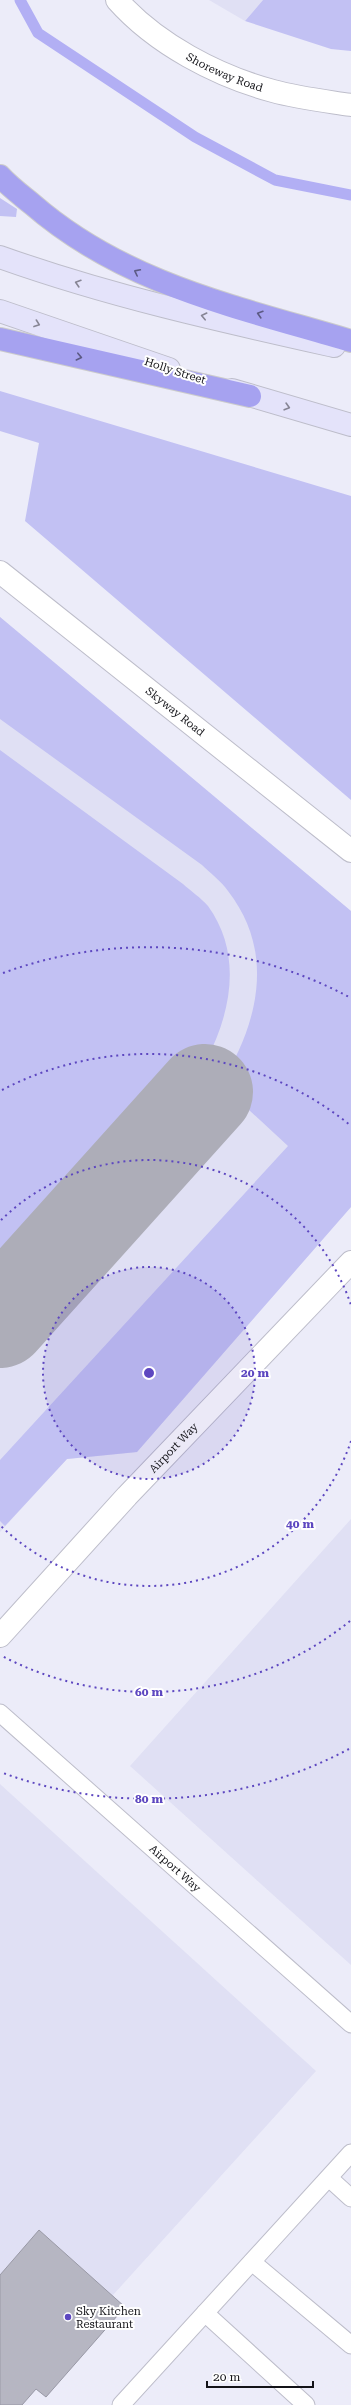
<svg xmlns="http://www.w3.org/2000/svg" width="351" height="2405" font-family="'Roboto Serif',serif">
	<style>
		.built { fill: #e0e0f4 }
		.green { fill: #c2c1f3 }
		.lines { fill: none; stroke-linecap: round; stroke-linejoin: round }
		.stream { stroke: #b2aff4; stroke-width: 11 }
		.taxiway { stroke: #adadb8; stroke-width: 96 }
		.building { fill: #b6b6c2; stroke: #9999a6 }
		.service-casing { stroke: #bdbdca; stroke-width: 19 }
		.minor-casing { stroke: #bdbdca; stroke-width: 24 }
		.tertiary-casing { stroke: #bdbdca; stroke-width: 24 }
		.secondary-casing { stroke: #bdbdca; stroke-width: 24 }
		.motorway-casing { stroke: #cbcbcc; stroke-width: 24 }
		.service { stroke: #fff; stroke-width: 17 }
		.minor { stroke: #fff; stroke-width: 22 }
		.tertiary { stroke: #fff; stroke-width: 22 }
		.secondary { stroke: #e4e3fa; stroke-width: 22 }
		.motorway { stroke: #a6a2f0; stroke-width: 22 }
		.oneway { stroke: #5c5a84 }
		.oneway2 { stroke: #868594 }
		.ring { fill: none; stroke: #5d47c0; stroke-width: 2; stroke-dasharray: 2 4 }
		.poi-dot { fill: #5d47c0; stroke: #fff; stroke-width: 1.5 }
		.labels { text-anchor: middle; dominant-baseline: central; stroke-width: 4; stroke-linejoin: round; paint-order: stroke }
		.street-label { font-size: 11px; fill: #131318; stroke: #fff }
		.poi-label { font-size: 11px; fill: #131318; stroke: #fff; text-anchor: start }
		.centre { fill: #5d47c0; stroke: #fff; stroke-width: 2 }
		.ring-label { font-size: 12px; text-anchor: middle; font-weight: bold; fill: #5d47c0; stroke: #fff; stroke-width: 4; stroke-linejoin: round; paint-order: stroke }
	</style>
	<rect width="100%" height="100%" fill="#ececf9"/>
	<!-- built -->
	<path class="built" d="M209,0H263L245,21Z
		M0,617L351,911V1207L137,1452L67,1459L0,1532Z
		M351,1519V1965L130,1766Z
		M0,1784L316,2071L113,2295L125,2307L46,2397L36,2389L22,2405H0Z"/>
	<!-- green -->
	<path class="green" d="M263,0H351V51L331,49L245,21Z
		M0,198L17,209L16,217L0,216Z
		M0,391L351,496V800L25,521L39,443L0,431Z
		M0,617L351,911V1207L137,1452L67,1459L5,1526L0,1521V1460L288,1146L221,1084C258,1023 276,953 228,891C221,881 210,873 202,865L0,719Z
		M0,750L183,884C191,891 201,898 208,906C242,953 232,1010 207,1059L0,1283Z"/>
	<g class="lines">
		<!-- stream -->
		<path class="stream" d="M20,0L38,33L195,137L275,180L351,195"/>
		<!-- taxiway -->
		<path class="taxiway" d="M0,1320L205,1092"/>
	</g>
	<!-- building -->
	<path class="building" d="M39,2230L125,2307L46,2397L36,2389L22,2405H0V2275Z"/>
	<g class="lines">
		<defs>
			<g id="service">
				<path id="s1" d="M0,1713L351,2024"/>
				<path d="M329,2178L351,2198"/>
				<path d="M252,2262L351,2345"/>
				<path d="M205,2313L306,2405"/>
				<path d="M121,2405L351,2153"/>
			</g>
			<g id="minor">
				<path id="s2" d="M0,1636L127,1496L351,1262"/>
			</g>
			<g id="tertiary">
				<path id="s3" d="M117,0C156,44 217,76 273,91C298,98 325,101 351,105"/>
				<path id="s4" d="M0,572L351,851"/>
			</g>
			<path id="secondary" d="M0,257C109,296 222,321 334,346
				M0,311L169,369
				M232,390L351,425"/>
			<path id="motorway" d="M0,176C9,186 21,195 32,204C124,284 237,307 351,341
				M0,339L250,396"/>
		</defs>
		<!-- service casing -->
		<use href="#service" class="service-casing"/>
		<!-- minor casing -->
		<use href="#minor" class="minor-casing"/>
		<!-- tertiary casing -->
		<use href="#tertiary" class="tertiary-casing"/>
		<!-- secondary casing -->
		<use href="#secondary" class="secondary-casing"/>
		<!-- motorway casing -->
		<use href="#motorway" class="motorway-casing"/>
		<!-- service -->
		<use href="#service" class="service"/>
		<!-- minor -->
		<use href="#minor" class="minor"/>
		<!-- tertiary -->
		<use href="#tertiary" class="tertiary"/>
		<!-- secondary -->
		<use href="#secondary" class="secondary"/>
		<!-- motorway -->
		<use href="#motorway" class="motorway"/>
	</g>
	<!-- one-way arrows -->
	<defs><path id="oneway-chevron" d="M-2-3.5L2.5 0L-2 3.5" fill="none" stroke-width="1.6" stroke-linecap="round" stroke-linejoin="round"/></defs>
	<g class="oneway">
		<use href="#oneway-chevron" transform="translate(137 272) rotate(-153)"/>
		<use href="#oneway-chevron" transform="translate(260 314) rotate(-163)"/>
		<use href="#oneway-chevron" transform="translate(79 357) rotate(13)"/>
	</g>
	<g class="oneway2">
		<use href="#oneway-chevron" transform="translate(78 283) rotate(-163)"/>
		<use href="#oneway-chevron" transform="translate(204 316) rotate(-167)"/>
		<use href="#oneway-chevron" transform="translate(37 324) rotate(20)"/>
		<use href="#oneway-chevron" transform="translate(287 407) rotate(16)"/>
	</g>
	<!-- distance rings -->
	<circle cx="149" cy="1373" r="106" fill="#5d47c0" fill-opacity=".12"/>
	<g class="ring">
		<circle cx="149" cy="1373" r="106"/>
		<path d="M351 1441A213 213 0 0 1 1 1526M1 1220A213 213 0 0 1 351 1305"/>
		<path d="M350 1621A319 319 0 0 1 2 1656M2 1090A319 319 0 0 1 350 1125"/>
		<path d="M349 1749A426 426 0 0 1 3 1773M3 973A426 426 0 0 1 349 997"/>
	</g>
	<!-- markers -->
	<circle class="poi-dot" cx="68" cy="2317" r="4"/>
	<g class="labels">
		<!-- street labels -->
		<g class="street-label">
			<text stroke="none"><textPath href="#s3" startOffset="131">Shoreway Road</textPath></text>
			<text transform="translate(175 371) rotate(18)">Holly Street</text>
			<text stroke="none"><textPath href="#s4" startOffset="224">Skyway Road</textPath></text>
			<text stroke="none"><textPath href="#s2" startOffset="256">Airport Way</textPath></text>
			<text stroke="none"><textPath href="#s1" startOffset="234">Airport Way</textPath></text>
		</g>
		<!-- poi labels -->
		<g class="poi-label">
			<text x="76" y="2311">Sky Kitchen<tspan x="76" dy="13">Restaurant</tspan></text>
		</g>
	</g>
	<circle cx="149" cy="1373" r="6" class="centre"/>
	<g class="ring-label">
		<text x="255" y="1377">20 m</text>
		<text x="300" y="1528">40 m</text>
		<text x="149" y="1696">60 m</text>
		<text x="149" y="1803">80 m</text>
	</g>
	<!-- scale -->
	<path d="M207 2381v6h106v-6" fill="none" stroke="#131318" stroke-width="2"/>
	<text x="213" y="2381" font-size="12" fill="#131318" stroke="#ffffff" stroke-width="3" paint-order="stroke">20 m</text>
</svg>
